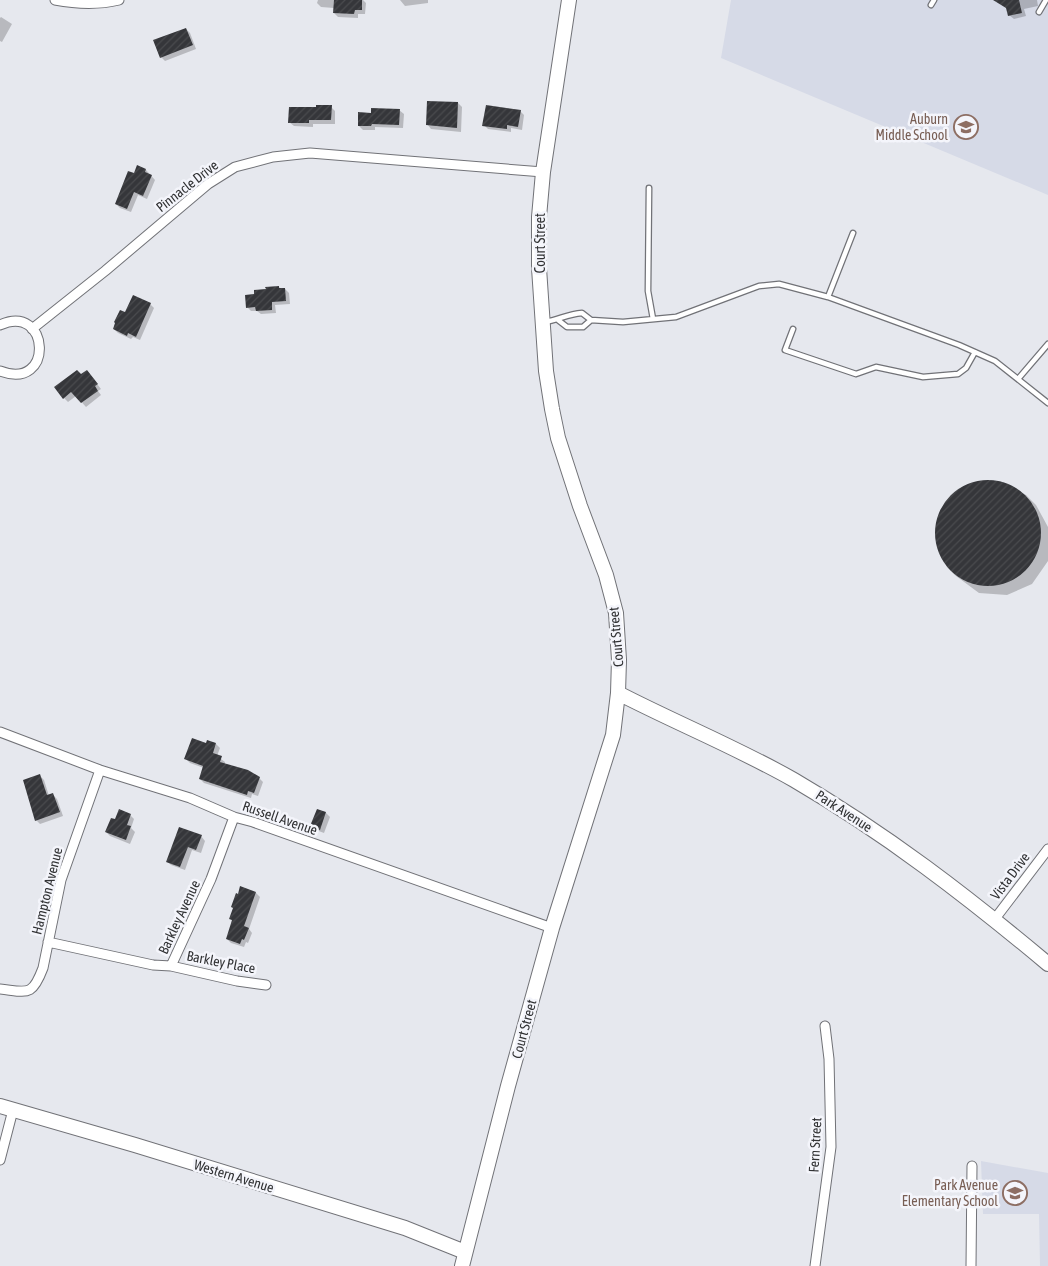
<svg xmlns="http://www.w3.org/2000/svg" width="1048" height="1266" font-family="'Asap Condensed',sans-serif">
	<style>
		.built { fill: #d6dae7 }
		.shadow { fill: #0003 }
		.building { fill: url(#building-hatch) }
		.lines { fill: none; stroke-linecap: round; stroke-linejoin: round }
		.lane-casing { stroke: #717277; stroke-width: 7 }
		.street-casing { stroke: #717277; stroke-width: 11 }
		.secondary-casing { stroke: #717277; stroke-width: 16 }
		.lane { stroke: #fff; stroke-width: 4.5 }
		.street { stroke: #fff; stroke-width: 9 }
		.secondary { stroke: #fff; stroke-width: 14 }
		.labels { text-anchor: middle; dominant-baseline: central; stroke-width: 5; stroke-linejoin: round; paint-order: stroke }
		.education-label { font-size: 14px; fill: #785e54; stroke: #f4f5fb; text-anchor: end }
		.street-label { font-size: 14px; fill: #313234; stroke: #f4f5fb }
	</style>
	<defs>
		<pattern id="building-hatch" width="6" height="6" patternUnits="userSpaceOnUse" patternTransform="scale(1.25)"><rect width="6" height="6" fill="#35363a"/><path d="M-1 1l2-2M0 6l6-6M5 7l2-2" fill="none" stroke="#4a4b4e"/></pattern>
	</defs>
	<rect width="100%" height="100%" fill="#e6e8ee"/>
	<!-- built -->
	<path class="built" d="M731,0H1048V195L721,58Z
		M981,1161L1048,1173V1266H1040L1039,1214H983Z"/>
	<!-- shadow -->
	<path class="shadow" d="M318,0H363L366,3L365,14H358V18L338,17L334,13V8L321,7L317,3Z
		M400,0H428V3L405,6Z
		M998,0H1037L1038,6L1024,9L1026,16L1014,19L1009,15L1008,10Z
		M1,17L12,24L2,42L0,41V18Z
		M186,29L190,33L196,49L165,61L161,57Z
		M458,103L462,107L461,132L431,129L427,124Z
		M331,107L335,111V124H313V127L294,126L289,122Z
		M399,110L404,114L403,128L375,127V130H363L359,126L372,114Z
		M520,111L524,115L522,130L511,128V132L488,129L484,125Z
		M138,167L146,170L155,180L147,199L138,195L131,212L120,208L116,204Z
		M279,287L281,289H285L289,293L290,304L275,305L276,313L261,314L257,311H251L247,307Z
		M150,304L154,308L140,340L133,337L131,339L118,333L114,329L117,324L126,314Z
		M87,371L101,389L98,391L101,395L86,407L76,396L68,402L64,398L81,376Z
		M1000,481L1026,495L1036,505L1048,527V561L1032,584L1007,595L979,593L956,576L947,567L936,539L937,519L953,494L969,484Z
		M207,744H216L220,748L217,756L225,762V764L259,778L263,782L258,796L252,794L251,798L204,783L200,779L204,768L190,763L186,759Z
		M40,776L44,780L49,796L53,795L57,799L63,816L40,824L36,820Z
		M317,810L326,813L330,817L324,833L316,830L312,826Z
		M130,815L134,819L131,828L135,832L130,844L110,836L106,832L115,821Z
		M201,836L205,841L201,853L192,850L185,870L171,865L167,861Z
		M241,888L256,893L260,897L249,929L252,933L248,943L246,942L244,947L231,943L227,939L233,922L231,919Z"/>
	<!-- building -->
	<path class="building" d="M334,0H362V10H355L354,14L333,13Z
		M993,0H1019L1022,13L1008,16L1006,8Z
		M186,28L193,45L160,58L153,40Z
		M427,101L458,102L457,128L426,125Z
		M316,105H332L331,120H309V123H288L289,107H316Z
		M486,105L521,110L518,127L507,125V129L482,126Z
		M371,108L400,109L399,125L372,124L371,126H358V112L371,113Z
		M137,165L146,169L145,172L152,175L143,196L134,192L127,209L115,204L128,171L134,173Z
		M279,286V288H285L286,301L272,302V310L256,311L255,307L246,308L245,295L254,294V290L266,289L265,287Z
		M133,295L151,303L136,337L128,333L127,336L113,329L115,323L114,322L120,310L125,312Z
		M77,370L81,374L87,370L98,384L95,386L98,391L81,403L71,392L63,399L54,387Z
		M935 533a53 53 0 1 1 106 0a53 53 0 1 1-106 0Z
		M192,738L206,743L207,740L216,743L213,753L222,756L220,762L248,770L260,777L254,793L248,791L247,795L199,779L203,766L184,759Z
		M40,774L47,795L53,793L60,812L35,821L23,780Z
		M119,809L131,814L127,825L131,826L126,840L105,832L111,818L115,819Z
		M317,809L326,812L320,830L310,826Z
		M179,827L202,835L196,850L188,847L180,867L166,862Z
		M240,886L256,892L244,926L249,928L244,940L242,939L240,944L226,939L232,920L229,919L233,908L231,907L236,893L238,894Z"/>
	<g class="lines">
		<defs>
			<path id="lane" d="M931,5L934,0
				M1039,12L1046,0
				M649,188L648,291L653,319
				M828,297L853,233
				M558,320L567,327H583L591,320
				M545,322C559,320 567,314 582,313L591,320L623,322L676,317L759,286L779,284L828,297L959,345L995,361L1048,403
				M793,329L785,350L856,374L876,367L923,377L958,374L966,368L975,352
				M1018,379L1048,344"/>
			<path id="street" d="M55,0C76,4 98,5 119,0
				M0,325C50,302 55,392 0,371
				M32,329L105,271L208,184L235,167L273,157L310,153L543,172
				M0,732L100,770L190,798L234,817L253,822L552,928
				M994,920L1048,849
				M48,942L153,965L171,966L211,879L234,817
				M171,966L237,981L266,985
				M0,989C28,992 32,997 43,968L61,880L100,770
				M0,1160L13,1110
				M815,1266L831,1147L829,1059L825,1026
				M971,1266L972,1166"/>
			<path id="secondary" d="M618,693C676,723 738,748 794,780C885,833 968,897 1048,964
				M0,1106L135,1145L405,1228L465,1252
				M462,1266L508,1086L552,928L613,735L618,693L619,660L616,613L606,575L580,506L558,438L552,409L546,371L539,268V217L543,172L569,0"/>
		</defs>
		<!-- lane casing -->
		<use href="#lane" class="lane-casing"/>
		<!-- street casing -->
		<use href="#street" class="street-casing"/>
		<!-- secondary casing -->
		<use href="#secondary" class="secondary-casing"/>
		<!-- lane -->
		<use href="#lane" class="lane"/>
		<!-- street -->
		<use href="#street" class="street"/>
		<!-- secondary -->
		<use href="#secondary" class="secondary"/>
	</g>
	<!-- icons -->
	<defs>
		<symbol id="school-ring" viewBox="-11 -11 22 22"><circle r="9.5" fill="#f4f5fb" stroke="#8d6e63" stroke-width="1.5"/><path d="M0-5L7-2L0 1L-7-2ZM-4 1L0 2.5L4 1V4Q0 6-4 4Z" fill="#8d6e63"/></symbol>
	</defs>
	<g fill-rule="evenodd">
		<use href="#school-ring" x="952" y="113" width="28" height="28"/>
		<use href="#school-ring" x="1001" y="1179" width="28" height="28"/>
	</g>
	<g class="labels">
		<!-- education labels -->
		<g class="education-label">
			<text x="948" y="119">Auburn<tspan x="948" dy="16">Middle School</tspan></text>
			<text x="998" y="1185">Park Avenue<tspan x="998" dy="16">Elementary School</tspan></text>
		</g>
		<!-- street labels -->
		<g class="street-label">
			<text transform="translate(187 186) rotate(-38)">Pinnacle Drive</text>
			<text transform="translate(540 243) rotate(-90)">Court Street</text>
			<text transform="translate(616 637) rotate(-95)">Court Street</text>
			<text transform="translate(844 811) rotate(33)">Park Avenue</text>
			<text transform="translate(280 818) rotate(19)">Russell Avenue</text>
			<text transform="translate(1010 876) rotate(-53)">Vista Drive</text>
			<text transform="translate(47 891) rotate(-76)">Hampton Avenue</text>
			<text transform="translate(179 917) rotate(-65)">Barkley Avenue</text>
			<text transform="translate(221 962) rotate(11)">Barkley Place</text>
			<text transform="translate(524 1029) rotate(-75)">Court Street</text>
			<text transform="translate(815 1145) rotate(-87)">Fern Street</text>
			<text transform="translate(234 1176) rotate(17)">Western Avenue</text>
		</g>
	</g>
</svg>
